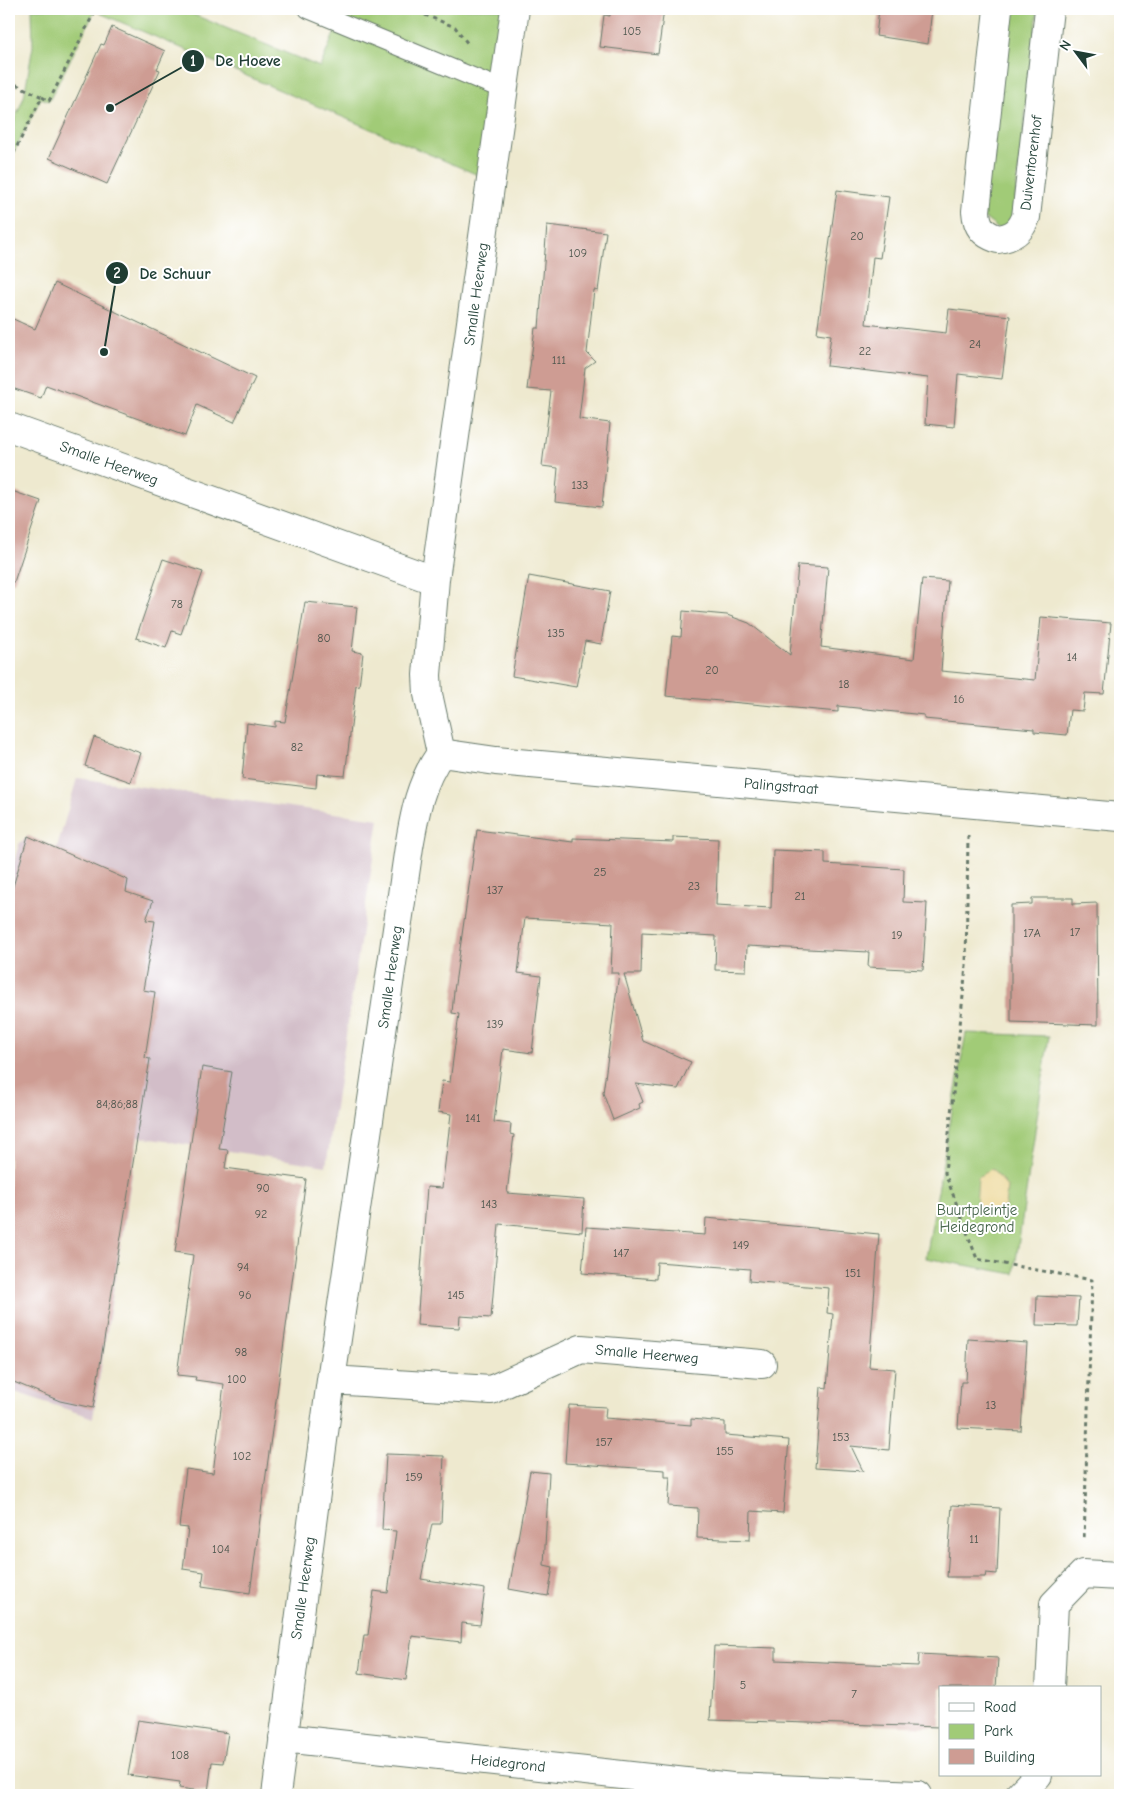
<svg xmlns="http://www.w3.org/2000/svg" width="1129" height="1804" font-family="'Comic Neue',sans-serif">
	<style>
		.built { fill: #f7cfd4 }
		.industrial { fill: #d2bdc8 }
		.green { fill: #a1cb77; stroke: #608456 }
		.sand { fill: #eeda9e; stroke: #868c69 }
		.building { fill: #ce9c93 }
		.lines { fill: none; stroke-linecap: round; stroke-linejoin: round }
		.service-casing { stroke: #67796a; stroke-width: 20 }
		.minor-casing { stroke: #67796a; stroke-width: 30 }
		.path { stroke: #67796a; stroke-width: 3; stroke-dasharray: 4 4; stroke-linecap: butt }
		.service { stroke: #fff; stroke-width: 18 }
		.minor { stroke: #fff; stroke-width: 28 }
		.labels { text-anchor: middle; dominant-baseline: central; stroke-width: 4; stroke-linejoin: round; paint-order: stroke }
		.number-label { font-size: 12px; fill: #4b554c }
		.street-label { font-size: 15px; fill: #1f3d34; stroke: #fff }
		.park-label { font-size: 15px; fill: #406045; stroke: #fff }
		.leader { fill: none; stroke: #1f3d34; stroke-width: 2 }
		.callout-dot { fill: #1f3d34; stroke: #fff; stroke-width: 2 }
		.mark-label { font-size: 15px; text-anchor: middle; font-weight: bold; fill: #fff }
		.callout-label { font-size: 16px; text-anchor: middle; font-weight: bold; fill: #1f3d34; stroke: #fff; stroke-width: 4; stroke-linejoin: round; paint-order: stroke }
	</style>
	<rect width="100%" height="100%" fill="#fff"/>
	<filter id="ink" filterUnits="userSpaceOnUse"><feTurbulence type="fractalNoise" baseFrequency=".02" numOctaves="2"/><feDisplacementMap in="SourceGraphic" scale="10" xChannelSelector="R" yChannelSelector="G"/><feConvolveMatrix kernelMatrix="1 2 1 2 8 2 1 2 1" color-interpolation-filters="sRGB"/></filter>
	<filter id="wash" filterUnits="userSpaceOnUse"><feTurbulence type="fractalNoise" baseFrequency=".0096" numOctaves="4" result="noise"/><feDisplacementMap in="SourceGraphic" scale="20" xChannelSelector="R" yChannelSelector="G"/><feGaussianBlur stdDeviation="1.12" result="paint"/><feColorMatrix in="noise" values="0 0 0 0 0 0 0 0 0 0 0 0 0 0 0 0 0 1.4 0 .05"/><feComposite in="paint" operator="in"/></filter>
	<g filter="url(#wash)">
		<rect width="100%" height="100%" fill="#eee9cf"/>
		<!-- built -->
		<path class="built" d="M1120,1311V1386L1112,1384Z"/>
		<!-- industrial -->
		<path class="industrial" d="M77,778L379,819L326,1166L138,1137L93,1418L9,1390V881L19,844L28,836L57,848Z"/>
		<!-- green -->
		<path class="green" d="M32,9H180L320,67L339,22L308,9H515L492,181L95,11L49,101L41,98L9,162V134L24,97L33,46Z
			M1003,9H1038L1012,224L1001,231L982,216Z
			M966,1033L1049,1036L1014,1274L926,1258Z"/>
		<!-- sand -->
		<path class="sand" d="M992,1168L1007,1187L1005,1207L991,1212L976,1207L978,1177Z"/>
		<g id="blocks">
			<!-- building -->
			<path class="building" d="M610,9H664L658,54L600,47L604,15L610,16Z
				M879,9H932L928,44L876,36Z
				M112,27L165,51L157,69L160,70L107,184L49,158L101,44L104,45Z
				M837,190L889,197L880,258L873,257L866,324L946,333L949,309L1010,316L1002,379L958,374L954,427L925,424L928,378L827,366L831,335L817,333Z
				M547,225L606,232L598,291L594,290L587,353L595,361L585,368L579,419L610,423L602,507L555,502L558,468L542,466L551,391L527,389L535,328H539Z
				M55,283L255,378L234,422L197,405L185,436L46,385L41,398L9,387V317L35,329Z
				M9,490L41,501L14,582L9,581Z
				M163,559L203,572L181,634L172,631L166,648L136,638Z
				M798,565L828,567L821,647L914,659L922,579L948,581L941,671L1035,680L1041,617L1111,623L1104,694L1085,693L1083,711L1070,710L1067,735L1034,732V729L924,719V715L838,706V712L666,696L672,636L681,637L683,611L727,615L749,623L790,655Z
				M529,576L610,591L601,644L585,641L576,687L512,676Z
				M305,602L357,607L352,651L363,653L359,686L356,685L345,776L317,774L316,788L242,779L247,723L275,727V721L285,722Z
				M94,737L141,753L131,782L85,766Z
				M477,830L573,842V838L673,842V837L718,839L716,905L771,908L773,850L825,852V864L904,869L903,902L927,903L923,970L868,967L869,952L747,946L746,971L715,970L716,936L642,932L641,974H624L643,1041L691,1062L678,1089L636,1084L643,1102L639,1104L640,1108L613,1120L603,1093L619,973H611L613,923L525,918L518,973L541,976L532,1053L503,1049L494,1122L511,1124L510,1134L514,1135L507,1193L584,1199L582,1232L499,1224L491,1318L460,1316L459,1328L417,1325L427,1187L442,1188L451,1114L438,1112L442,1081L450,1082L459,1014L452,1013L454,991Z
				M28,836L128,880L126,892L153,901L146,920L155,921L143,990L155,992L145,1058L150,1059L93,1408L60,1401L9,1380V900Z
				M1032,898H1073V904L1097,903L1098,1025L1011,1022V905L1032,904Z
				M202,1067L232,1072L219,1149L228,1150L225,1168L306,1179L250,1593L202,1586L204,1572L183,1569L188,1528L179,1527L186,1469L213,1473L224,1384L195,1380L196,1377L177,1375L193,1255L175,1252Z
				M706,1218L879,1234L869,1367L895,1369L889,1450L851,1446L863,1471L815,1468L821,1387L827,1388L833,1314L827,1313L829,1288L749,1281L750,1269L657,1262L656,1279L582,1273L586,1227L705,1235Z
				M1037,1296L1079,1298L1077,1326L1036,1325Z
				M968,1339L1027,1343L1021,1431L958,1428L961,1382H966Z
				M569,1405L606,1407L605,1418L691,1425V1419L725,1422V1435L789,1440L783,1513L751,1511L750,1540L697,1538L698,1508L668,1506L670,1477H665V1470L565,1463Z
				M386,1454L444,1456L441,1524H432L421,1579L485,1589L480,1625L462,1623L461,1642L412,1636L406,1680L359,1673L364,1635H368L374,1591L388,1593L396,1531L382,1530Z
				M530,1471L549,1473L544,1565L553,1567L548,1596L509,1589Z
				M952,1505L1000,1508L997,1574L986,1573L985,1577H947Z
				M714,1646L776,1648V1660L918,1666L919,1654L998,1658L996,1688H940V1727L710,1720Z
				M138,1720L228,1733L223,1763L212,1762L208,1792L179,1788L180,1782L128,1775Z"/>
		</g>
	</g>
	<g filter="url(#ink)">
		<use href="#blocks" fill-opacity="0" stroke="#67796a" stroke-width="1"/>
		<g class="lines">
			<defs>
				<path id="service" d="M308,9L504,90"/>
				<path id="minor" d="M998,9L976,211C977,227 983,234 998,239C1013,237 1021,231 1026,217L1049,9
					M9,427L425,577L435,579
					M441,753L496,761L1120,817
					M331,1380L491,1390L581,1349L762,1364
					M1050,1688L1054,1604L1083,1574L1120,1576
					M283,1738L732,1787L918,1795
					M276,1795L331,1380L409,847C415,812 420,783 441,753L428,694L427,675L435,579L515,9
					M1019,1795L1038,1775"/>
			</defs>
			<!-- service casing -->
			<use href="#service" class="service-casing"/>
			<!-- minor casing -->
			<use href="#minor" class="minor-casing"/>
			<!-- path -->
			<path class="path" d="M410,9L455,27L468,44
				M9,81L42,97L9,162
				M42,97L49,101L96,9
				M968,836L966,966L945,1173L977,1259L1092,1280L1084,1541"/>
			<!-- service -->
			<use href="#service" class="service"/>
			<!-- minor -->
			<use href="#minor" class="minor"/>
		</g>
	</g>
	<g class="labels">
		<!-- number labels -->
		<g class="number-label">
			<text x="632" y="31">105</text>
			<text x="857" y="236">20</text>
			<text x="578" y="253">109</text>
			<text x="975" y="344">24</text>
			<text x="865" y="351">22</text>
			<text x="559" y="360">111</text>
			<text x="580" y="485">133</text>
			<text x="177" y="604">78</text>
			<text x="556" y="633">135</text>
			<text x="324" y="638">80</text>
			<text x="1072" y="657">14</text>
			<text x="712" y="670">20</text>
			<text x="844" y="684">18</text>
			<text x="959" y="699">16</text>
			<text x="297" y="747">82</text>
			<text x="600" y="872">25</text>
			<text x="694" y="886">23</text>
			<text x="495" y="890">137</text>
			<text x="800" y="896">21</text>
			<text x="1075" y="932">17</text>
			<text x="1032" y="933">17A</text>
			<text x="897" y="935">19</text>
			<text x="495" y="1024">139</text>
			<text x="117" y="1104">84;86;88</text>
			<text x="473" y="1118">141</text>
			<text x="263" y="1188">90</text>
			<text x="489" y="1204">143</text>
			<text x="261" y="1214">92</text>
			<text x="741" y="1245">149</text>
			<text x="621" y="1253">147</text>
			<text x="243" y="1267">94</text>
			<text x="853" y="1273">151</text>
			<text x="245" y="1295">96</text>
			<text x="456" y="1295">145</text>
			<text x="241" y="1352">98</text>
			<text x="237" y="1379">100</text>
			<text x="991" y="1405">13</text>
			<text x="841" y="1437">153</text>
			<text x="604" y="1442">157</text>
			<text x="725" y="1451">155</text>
			<text x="242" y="1456">102</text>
			<text x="414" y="1477">159</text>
			<text x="974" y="1539">11</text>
			<text x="221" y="1549">104</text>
			<text x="743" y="1685">5</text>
			<text x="854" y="1694">7</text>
			<text x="180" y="1755">108</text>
		</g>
		<!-- street labels -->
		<g class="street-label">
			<text transform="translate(1031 163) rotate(-83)">Duiventorenhof</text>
			<text transform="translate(476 294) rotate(-82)">Smalle Heerweg</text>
			<text transform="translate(109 463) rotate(20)">Smalle Heerweg</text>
			<text transform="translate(781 786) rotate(5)">Palingstraat</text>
			<text transform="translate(390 977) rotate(-82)">Smalle Heerweg</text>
			<text transform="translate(647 1354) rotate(5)">Smalle Heerweg</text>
			<text transform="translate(303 1588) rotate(-82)">Smalle Heerweg</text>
			<text transform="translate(508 1763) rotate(6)">Heidegrond</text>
		</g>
		<!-- park labels -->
		<g class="park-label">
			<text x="977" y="1210">Buurtpleintje<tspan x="977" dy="17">Heidegrond</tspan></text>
		</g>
	</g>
	<!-- callouts -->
	<path class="leader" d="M110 108L193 61M104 352L117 273"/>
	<g class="callout-dot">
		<circle cx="110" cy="108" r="5"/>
		<circle cx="104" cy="352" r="5"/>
		<circle cx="193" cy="61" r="12"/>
		<circle cx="117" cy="273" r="12"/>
	</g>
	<g class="mark-label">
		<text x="193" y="66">1</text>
		<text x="117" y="278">2</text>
	</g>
	<g class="callout-label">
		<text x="248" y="66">De Hoeve</text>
		<text x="175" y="279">De Schuur</text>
	</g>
	<!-- margin -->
	<rect width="1129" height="1804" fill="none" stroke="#fff" stroke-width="30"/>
	<!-- legend -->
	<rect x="939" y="1686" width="162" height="90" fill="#ffffff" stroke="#a5b1ae"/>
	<rect x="949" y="1703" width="25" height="8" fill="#ffffff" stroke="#a5b1ae"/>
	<text x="984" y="1712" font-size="15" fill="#1f3d34">Road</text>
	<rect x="949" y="1724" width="25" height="15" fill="#a1cb77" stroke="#a5b1ae"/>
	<text x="984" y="1736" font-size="15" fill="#1f3d34">Park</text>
	<rect x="949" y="1749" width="25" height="15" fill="#ce9c93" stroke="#a5b1ae"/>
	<text x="984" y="1762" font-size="15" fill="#1f3d34">Building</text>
	<!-- north arrow -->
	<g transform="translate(1076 52) rotate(302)" stroke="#ffffff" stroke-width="4" paint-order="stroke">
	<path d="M0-4L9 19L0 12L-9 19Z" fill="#1f3d34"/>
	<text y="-8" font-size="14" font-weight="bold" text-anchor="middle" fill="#1f3d34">N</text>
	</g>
</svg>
